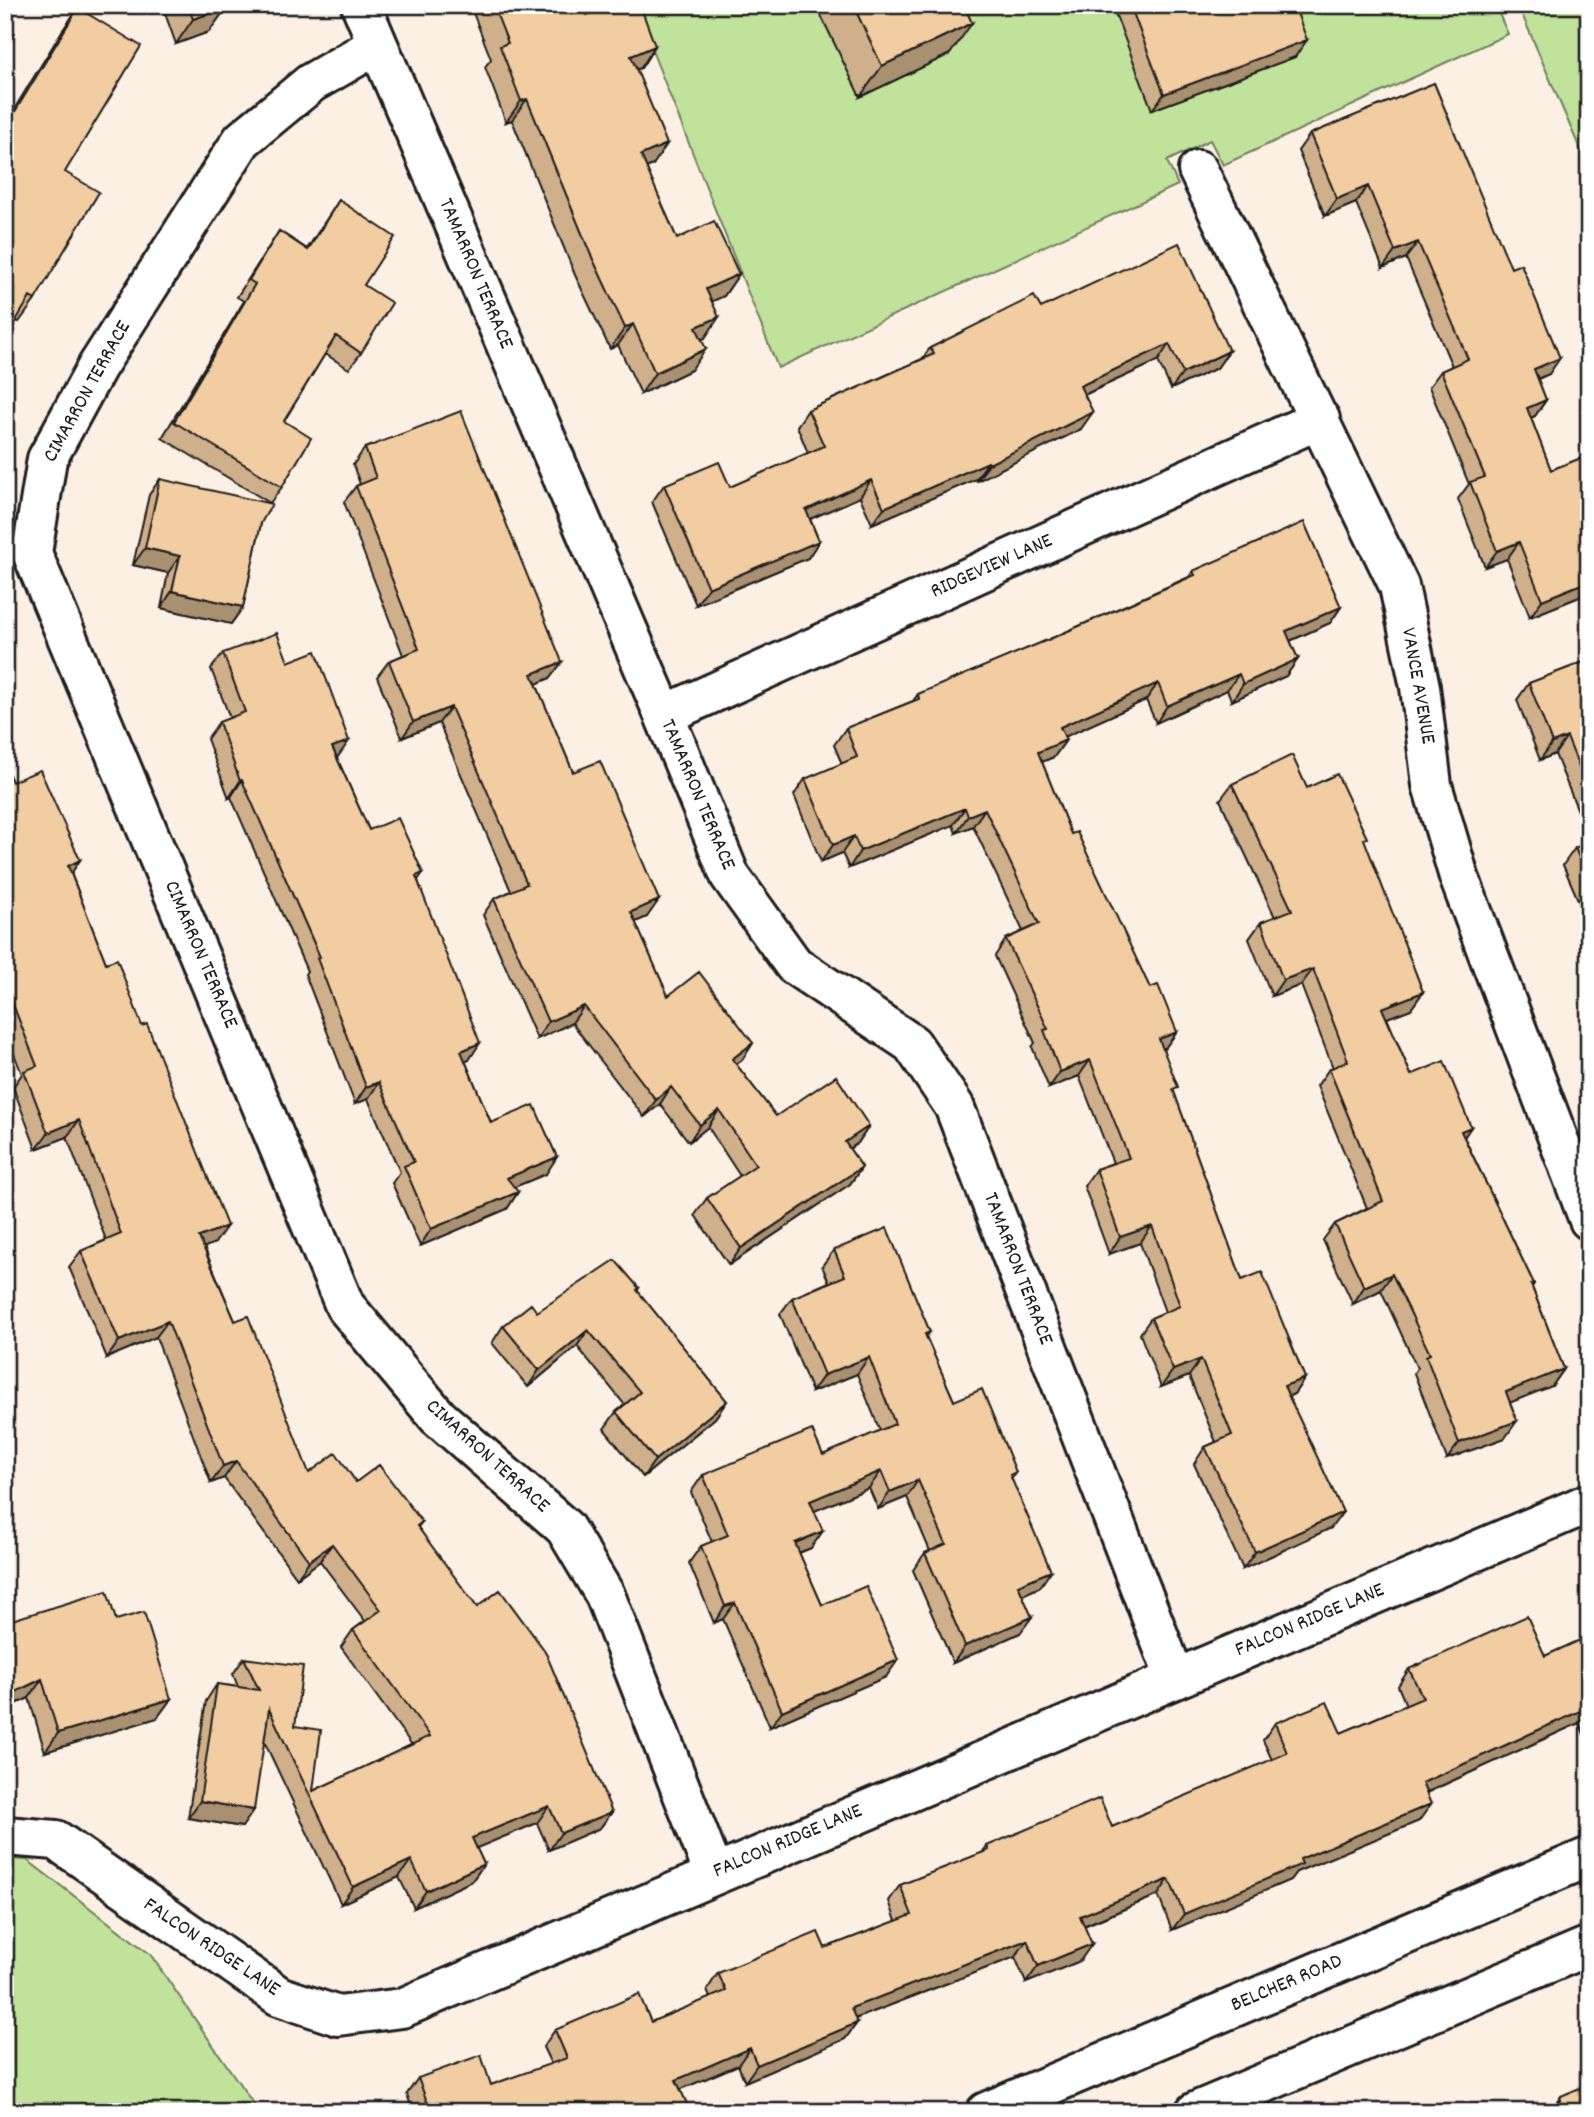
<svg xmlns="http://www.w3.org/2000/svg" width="1594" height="2117" font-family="Dekko,sans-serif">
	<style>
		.green { fill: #c0e29b; stroke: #6e7f5c; stroke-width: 2 }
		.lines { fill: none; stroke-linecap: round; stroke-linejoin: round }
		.minor-casing { stroke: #1c1c1c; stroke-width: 44 }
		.secondary-casing { stroke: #1c1c1c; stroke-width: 44 }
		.minor { stroke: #fff; stroke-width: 38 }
		.secondary { stroke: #fff; stroke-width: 38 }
		.wall { fill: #cfb08a; stroke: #1c1c1c; stroke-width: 2 }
		.shaded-wall { fill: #a99071; stroke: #1c1c1c; stroke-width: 2 }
		.building { fill: #f1cda1; stroke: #1c1c1c; stroke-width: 2 }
		.labels { text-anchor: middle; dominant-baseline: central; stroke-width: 7; stroke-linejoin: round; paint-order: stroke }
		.street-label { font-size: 21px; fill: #1c1c1c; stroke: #fff }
	</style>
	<rect width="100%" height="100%" fill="#fbf0e3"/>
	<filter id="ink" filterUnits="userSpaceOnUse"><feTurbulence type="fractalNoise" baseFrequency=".0143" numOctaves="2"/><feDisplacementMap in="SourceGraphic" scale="14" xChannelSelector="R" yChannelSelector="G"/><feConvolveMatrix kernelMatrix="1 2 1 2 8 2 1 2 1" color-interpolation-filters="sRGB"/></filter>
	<g filter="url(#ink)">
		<!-- green -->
		<path class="green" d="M634,5H1495L1508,34L1223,165L1210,140L1167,161L1178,185L778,368Z
			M1518,5H1589V170Z
			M5,1859L27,1860L150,1954L259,2112H5Z"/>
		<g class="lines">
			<defs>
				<path id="minor" d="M361,5L664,715L730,876L794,965L912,1044L954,1106L1175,1678
					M377,45L311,83L242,140L97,367L47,459L32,553L345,1306L438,1417L565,1528L605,1595L714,1874
					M1198,170L1399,586L1420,687L1432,785L1459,877L1589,1220
					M664,715L1320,419
					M5,1836L56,1840L279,1996L338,2016L402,2008L1589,1503"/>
				<path id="secondary" d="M986,2112L1589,1857
					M1195,2112L1589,1946"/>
			</defs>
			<!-- minor casing -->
			<use href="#minor" class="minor-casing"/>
			<!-- secondary casing -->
			<use href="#secondary" class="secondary-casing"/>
			<!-- minor -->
			<use href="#minor" class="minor"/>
			<!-- secondary -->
			<use href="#secondary" class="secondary"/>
		</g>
		<!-- wall -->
		<path class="wall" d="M162,5H226V8L209,32L176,44Z
			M470,5H583L587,15L655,46L641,68L637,69L653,165L646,168L677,239L739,274L724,296L712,301L705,338L702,339L691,370L641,394L618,345L610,349L575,275L512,120L506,122L485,67L491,59Z
			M816,5H964L950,54L860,97Z
			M1112,5H1294L1295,57L1152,110Z
			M78,8L65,172L35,300L19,322L16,321L5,338V124L62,31Z
			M1434,83L1549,374L1538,379L1546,400L1535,416L1531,418L1551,470L1589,455V593L1530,617L1507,559L1485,567L1458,499L1469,484L1429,387L1441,371L1452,366L1406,258L1383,268L1356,203L1325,216L1298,151L1310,134Z
			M339,200L364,285L361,353L349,369L325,354L284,421L282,487L270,503L162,438L244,301L237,297L279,231L307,249Z
			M1041,308L1229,351L1217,368L1171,389L1158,361L1084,395L1081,429L977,481L976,479L872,524L860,497L810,519L819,541L808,558L696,605L652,502L664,485L730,487L808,453L797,426L808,410L922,359L930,348Z
			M365,448L562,662L550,678L536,684L573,772L647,917L635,922L668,996L753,1043L742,1060L736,1064L776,1116L869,1126L858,1143L849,1148L862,1167L850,1184L729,1265L695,1215L707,1198L740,1176L708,1127L689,1142L660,1104L644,1117L572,1023L537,1039L483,915L494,899L511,891L439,723L402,738L377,677L389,661L403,655L344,502L356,486L360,484L353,465Z
			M160,479L261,523L243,607L231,624L161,608L168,573L133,565L149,495Z
			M1193,571L1341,607L1330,623L1290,641L1298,659L1286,676L1232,701L1227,690L1156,723L1146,700L1064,737L1066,740L1054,757L1042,762L1071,834L1150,988L1177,1032L1165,1048L1163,1049L1174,1092L1242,1280L1305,1378L1294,1394L1289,1396L1331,1528L1243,1569L1194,1464L1205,1447L1216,1442L1189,1376L1161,1387L1140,1334L1151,1318L1165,1312L1140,1243L1109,1254L1084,1186L1096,1169L1113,1163L1079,1076L1049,1088L1032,1047L1035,1043L995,956L1006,939L1023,931L973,826L956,833L953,825L849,868L842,853L821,862L794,795L805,779L842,764L834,745L846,728L913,701L918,694L1050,639L1189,577Z
			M223,653L288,662L337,758L369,830L423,873L418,880L469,1060L465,1061L491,1123L546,1174L514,1187L518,1192L507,1209L420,1246L392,1183L400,1172L368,1099L355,1104L305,974L307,971L231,797L229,798L207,739L219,722L230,718L211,669Z
			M1589,660V838L1555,754L1540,760L1517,700L1529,683Z
			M5,766L12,782L80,860L71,873L215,1243L204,1247L235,1321L309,1473L356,1482L422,1522L418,1527L612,1812L600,1828L549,1850L537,1823L476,1848L484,1864L472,1881L414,1908L399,1877L341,1904L264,1741L242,1827L188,1818L206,1701L217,1684L238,1687L233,1674L244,1658L295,1726L313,1791L412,1745L341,1647L353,1630L365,1621L320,1561L297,1578L224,1478L211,1483L156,1337L107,1358L69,1267L81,1251L106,1240L67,1137L36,1149L13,1087L22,1074L5,1031Z
			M1232,784L1307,788L1364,841L1423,992L1411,1009L1387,1018L1411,1075L1471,1127L1464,1137L1534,1284L1532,1287L1564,1369L1552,1386L1510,1402L1505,1438L1447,1459L1414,1373L1417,1368L1381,1290L1353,1304L1323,1240L1335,1224L1367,1208L1317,1086L1329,1069L1333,1068L1301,985L1272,996L1249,939L1261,922L1275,917L1220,800Z
			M1589,842V906L1582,909L1563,865L1575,848Z
			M834,1250L930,1332L926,1337L954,1401L1016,1472L1011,1479L1040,1587L1022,1595L1020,1633L953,1663L913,1570L925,1553L930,1551L907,1497L878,1509L869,1488L814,1511L811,1548L799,1553L822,1605L886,1677L770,1727L723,1619L714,1623L689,1563L701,1546L712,1542L691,1492L703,1475L823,1455L880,1431L857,1374L812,1392L780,1314L792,1298L829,1282L822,1266Z
			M639,1288L637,1291L727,1401L715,1418L643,1477L604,1429L616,1412L625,1405L577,1346L528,1387L492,1343L503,1326L537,1312Z
			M116,1620L171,1699L157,1718L45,1752L29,1698L5,1709V1622Z
			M1589,1636V1745L1579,1723L1426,1793L1419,1821L1296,1872L1290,1880L1172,1930L1158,1895L1084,1926L1080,1961L1026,1983L1015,1957L855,2019L857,2023L845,2039L745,2082L738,2065L681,2089L686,2112H413L407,2094L418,2078L491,2085L551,2064L543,2047L555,2030L651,2022L710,1998L707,1990L718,1973L825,1948L896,1921L889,1901L900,1885L982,1853L987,1846L1112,1827L1272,1760L1263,1740L1275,1723L1341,1733L1406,1705L1398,1686L1409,1669L1545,1656Z
			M1561,2096L1589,2112H1550Z"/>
		<!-- shaded-wall -->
		<path class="shaded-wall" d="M226,8L209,32L176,44L193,19Z
			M972,23L950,54L860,97L882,66Z
			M1307,40L1295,57L1152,110L1164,94Z
			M655,46L641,68L616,77L631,56Z
			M527,99L512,120L506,122L521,101Z
			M667,144L653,165L626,176L641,155Z
			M1368,186L1356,203L1325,216L1337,199Z
			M1418,242L1406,258L1383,268L1395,251Z
			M739,274L724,296L691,311L706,289Z
			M719,317L705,338L681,348L696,327Z
			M633,324L618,345L610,349L625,328Z
			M1169,344L1158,361L1068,402L1080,386Z
			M706,349L691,370L641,394L655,373Z
			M1229,351L1217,368L1171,389L1183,373Z
			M1560,358L1549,374L1522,385L1534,369Z
			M1546,400L1535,416L1516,424L1527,408Z
			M1093,412L1081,429L977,481L989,464Z
			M988,462L976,479L872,524L884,508Z
			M871,480L860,497L794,526L806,510Z
			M819,541L808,558L696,605L708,588Z
			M1519,542L1507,559L1485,567L1497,551Z
			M145,548L180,556L168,573L133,565Z
			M1589,581V593L1530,617L1542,600Z
			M172,591L243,607L231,624L161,608Z
			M1341,607L1330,623L1274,648L1286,631Z
			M1298,659L1286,676L1232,701L1243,684Z
			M562,662L550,678L520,691L532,674Z
			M1239,674L1227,690L1156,723L1167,706Z
			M1158,683L1146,700L1049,744L1060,727Z
			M451,707L439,723L402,738L413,722Z
			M1567,737L1555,754L1540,760L1552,743Z
			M1066,740L1054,757L1026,768L1038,752Z
			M349,741L337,758L332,747Z
			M242,780L231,797L229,798L240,781Z
			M965,808L953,825L849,868L860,851Z
			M985,809L973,826L956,833L968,816Z
			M854,836L842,853L821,862L833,845Z
			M80,860L69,877L68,866Z
			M1589,899V906L1582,909Z
			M659,900L647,917L620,929L631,912Z
			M1313,969L1301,985L1272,996L1283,980Z
			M1423,992L1411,1009L1371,1024L1382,1008Z
			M584,1006L572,1023L537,1039L548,1022Z
			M1177,1032L1165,1048L1147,1055L1159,1039Z
			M480,1043L469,1060L449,1068L461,1051Z
			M753,1043L742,1060L721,1076L732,1059Z
			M1090,1060L1079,1076L1049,1088L1060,1072Z
			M379,1082L368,1099L355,1104L366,1087Z
			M671,1087L660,1104L644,1117L656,1100Z
			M719,1110L708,1127L689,1142L700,1125Z
			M79,1120L67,1137L36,1149L48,1133Z
			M869,1126L858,1143L834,1159L845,1142Z
			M1471,1127L1460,1143L1461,1131Z
			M557,1157L546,1174L495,1195L507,1178Z
			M862,1167L850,1184L729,1265L741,1248Z
			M518,1192L507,1209L420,1246L431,1229Z
			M227,1226L215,1243L188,1254L199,1237Z
			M1152,1226L1140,1243L1109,1254L1120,1237Z
			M1392,1274L1381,1290L1353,1304L1364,1287Z
			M168,1321L156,1337L107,1358L119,1341Z
			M588,1330L577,1346L528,1387L539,1370Z
			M869,1357L857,1374L812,1392L824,1375Z
			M1201,1359L1189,1376L1161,1387L1173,1370Z
			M1564,1369L1552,1386L1494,1409L1506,1392Z
			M1305,1378L1294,1394L1272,1403L1284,1386Z
			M727,1401L715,1418L643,1477L655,1460Z
			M1517,1421L1505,1438L1447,1459L1459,1443Z
			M236,1461L224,1478L211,1483L223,1466Z
			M881,1471L869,1488L798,1518L810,1501Z
			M918,1480L907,1497L878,1509L890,1492Z
			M1343,1512L1331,1528L1243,1569L1255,1552Z
			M823,1531L811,1548L783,1559L795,1543Z
			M332,1544L320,1561L297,1578L309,1561Z
			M1051,1571L1040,1587L1007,1602L1018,1585Z
			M735,1603L723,1619L714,1623L725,1606Z
			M1032,1617L1020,1633L953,1663L965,1646Z
			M898,1660L886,1677L770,1727L782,1711Z
			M42,1679L29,1698L5,1709V1697Z
			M171,1699L157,1718L45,1752L58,1733Z
			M1589,1707L1579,1723L1410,1800L1422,1783Z
			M200,1801L254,1810L242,1827L188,1818Z
			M1431,1804L1419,1821L1296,1872L1290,1880L1172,1930L1184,1914L1300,1859Z
			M549,1806L537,1823L460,1855L472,1838Z
			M612,1812L600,1828L549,1850L561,1833Z
			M411,1860L399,1877L341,1904L353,1887Z
			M484,1864L472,1881L414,1908L426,1891Z
			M1169,1879L1158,1895L1068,1932L1080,1916Z
			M1027,1940L1015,1957L839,2025L851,2008Z
			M1092,1944L1080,1961L1026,1983L1038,1966Z
			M857,2023L845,2039L745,2082L757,2065Z
			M750,2048L738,2065L665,2096L676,2080Z"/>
		<!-- building -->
		<path class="building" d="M188,5H226V8L193,19Z
			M493,5H583L587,15L611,5H640L655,46L631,56L667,144L641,155L677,239L714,221L739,274L706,289L719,317L696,327L706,349L655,373L633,324L625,328L590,253L527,99L521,101L500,46L508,43Z
			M853,5H964L972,23L882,66Z
			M1130,5H1294L1307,40L1164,94Z
			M78,8L141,46L65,172L99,192L35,300L30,297L5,339V128Z
			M1434,83L1511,268L1521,264L1560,358L1534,369L1546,400L1527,408L1551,470L1589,455V581L1542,600L1519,542L1497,551L1470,482L1485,477L1441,371L1468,359L1418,242L1395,251L1368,186L1337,199L1310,134Z
			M339,200L395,237L364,285L392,303L361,353L336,336L284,421L311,438L282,487L174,422L255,284L249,280L279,231L308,250Z
			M1179,243L1229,351L1183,373L1169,344L1080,386L1093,412L989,464L988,462L884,508L871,480L806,510L819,541L708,588L664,485L719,462L730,487L824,446L808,410L934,354L930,348L1034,296L1041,308Z
			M461,411L562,662L532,674L573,772L600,761L659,900L631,912L668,996L699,972L753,1043L732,1059L776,1116L836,1076L869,1126L845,1142L862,1167L741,1248L707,1198L756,1165L719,1110L700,1125L671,1087L656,1100L584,1006L548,1022L494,899L527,884L451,707L413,722L389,661L419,649L356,486L376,478L365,448Z
			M160,479L272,504L261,523L243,607L172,591L180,556L145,548Z
			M1304,522L1341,607L1286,631L1298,659L1243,684L1239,674L1167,706L1158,683L1060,727L1066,740L1038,752L1071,834L1077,832L1150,988L1158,985L1177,1032L1159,1039L1178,1087L1173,1089L1242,1280L1262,1272L1305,1378L1284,1386L1343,1512L1255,1552L1205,1447L1232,1435L1201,1359L1173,1370L1151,1318L1180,1306L1152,1226L1120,1237L1096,1169L1129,1158L1090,1060L1060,1072L1044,1030L1048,1029L1006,939L1039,924L985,809L968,816L965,808L860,851L854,836L833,845L805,779L857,757L846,728L919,699L918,694L1050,639L1195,575L1193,571Z
			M277,633L288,662L316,651L349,741L332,747L369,830L398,818L423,873L416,876L480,1043L461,1051L491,1123L534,1105L557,1157L507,1178L518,1192L431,1229L404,1166L414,1162L379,1082L366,1087L317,958L320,957L242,780L240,781L219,722L245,712L223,653Z
			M1589,660V792L1567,737L1552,743L1529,683Z
			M1292,755L1307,788L1337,774L1367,838L1364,839L1423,992L1382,1008L1411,1075L1444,1061L1471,1127L1461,1131L1534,1284L1531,1285L1564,1369L1506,1392L1517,1421L1459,1443L1426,1356L1430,1354L1392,1274L1364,1287L1335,1224L1383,1201L1329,1069L1348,1061L1313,969L1283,980L1261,922L1292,910L1232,784Z
			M5,766L12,782L40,770L80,860L68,866L106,963L117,959L142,1026L147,1024L227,1226L199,1237L235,1321L248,1316L309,1473L336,1453L356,1482L379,1465L422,1522L417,1526L477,1607L500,1590L545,1651L612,1812L561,1833L549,1806L472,1838L484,1864L426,1891L411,1860L353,1887L269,1709L254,1810L200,1801L217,1684L259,1690L244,1658L303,1666L295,1726L321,1730L313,1791L430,1736L353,1630L381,1610L332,1544L309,1561L236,1461L223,1466L168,1321L119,1341L81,1251L121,1234L79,1120L48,1133L24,1071L37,1066L5,984Z
			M1589,842V881L1575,848Z
			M887,1228L930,1332L925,1334L954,1401L982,1389L1016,1472L1010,1475L1051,1571L1018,1585L1032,1617L965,1646L925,1553L946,1544L918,1480L890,1492L881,1471L810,1501L823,1531L795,1543L822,1605L866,1586L898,1660L782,1711L735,1603L725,1606L701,1546L728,1535L703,1475L812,1430L823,1455L895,1424L869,1357L824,1375L792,1298L845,1276L834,1250Z
			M615,1260L639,1288L637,1290L727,1401L655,1460L616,1412L640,1392L588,1330L539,1370L503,1326L531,1304L537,1312Z
			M107,1591L116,1620L144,1612L171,1699L58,1733L42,1679L5,1697V1622Z
			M1527,1616L1545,1656L1589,1636V1707L1422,1783L1431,1804L1300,1859L1302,1864L1184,1914L1169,1879L1080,1916L1092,1944L1038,1966L1027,1940L851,2008L857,2023L757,2065L750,2048L676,2080L689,2108L680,2112H431L418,2078L481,2055L491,2085L567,2058L555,2030L639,1994L651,2022L726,1991L718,1973L818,1932L825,1948L912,1915L900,1885L989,1850L987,1846L1100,1798L1112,1827L1287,1753L1275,1723L1327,1702L1341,1733L1423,1698L1409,1669Z
			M1589,2084V2112H1557L1561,2096Z"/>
	</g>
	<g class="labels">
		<!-- street labels -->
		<g class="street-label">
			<text transform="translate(475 274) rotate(67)">TAMARRON TERRACE</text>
			<text transform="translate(88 392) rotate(-61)">CIMARRON TERRACE</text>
			<text transform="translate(992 567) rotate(-24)">RIDGEVIEW LANE</text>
			<text transform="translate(1417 686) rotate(80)">VANCE AVENUE</text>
			<text transform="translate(697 795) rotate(67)">TAMARRON TERRACE</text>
			<text transform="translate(200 955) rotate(67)">CIMARRON TERRACE</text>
			<text transform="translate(1017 1269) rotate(69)">TAMARRON TERRACE</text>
			<text transform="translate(487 1457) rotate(42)">CIMARRON TERRACE</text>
			<text transform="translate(1310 1621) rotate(-23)">FALCON RIDGE LANE</text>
			<text transform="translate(788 1842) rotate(-23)">FALCON RIDGE LANE</text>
			<text transform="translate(211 1948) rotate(34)">FALCON RIDGE LANE</text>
			<text transform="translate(1287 1984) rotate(-23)">BELCHER ROAD</text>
		</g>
	</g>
	<!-- margin -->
	<rect width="1594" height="2117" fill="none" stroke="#fff" stroke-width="28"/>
	<rect x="14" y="14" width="1566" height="2089" fill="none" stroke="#1c1c1c" stroke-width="2.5" filter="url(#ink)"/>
</svg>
